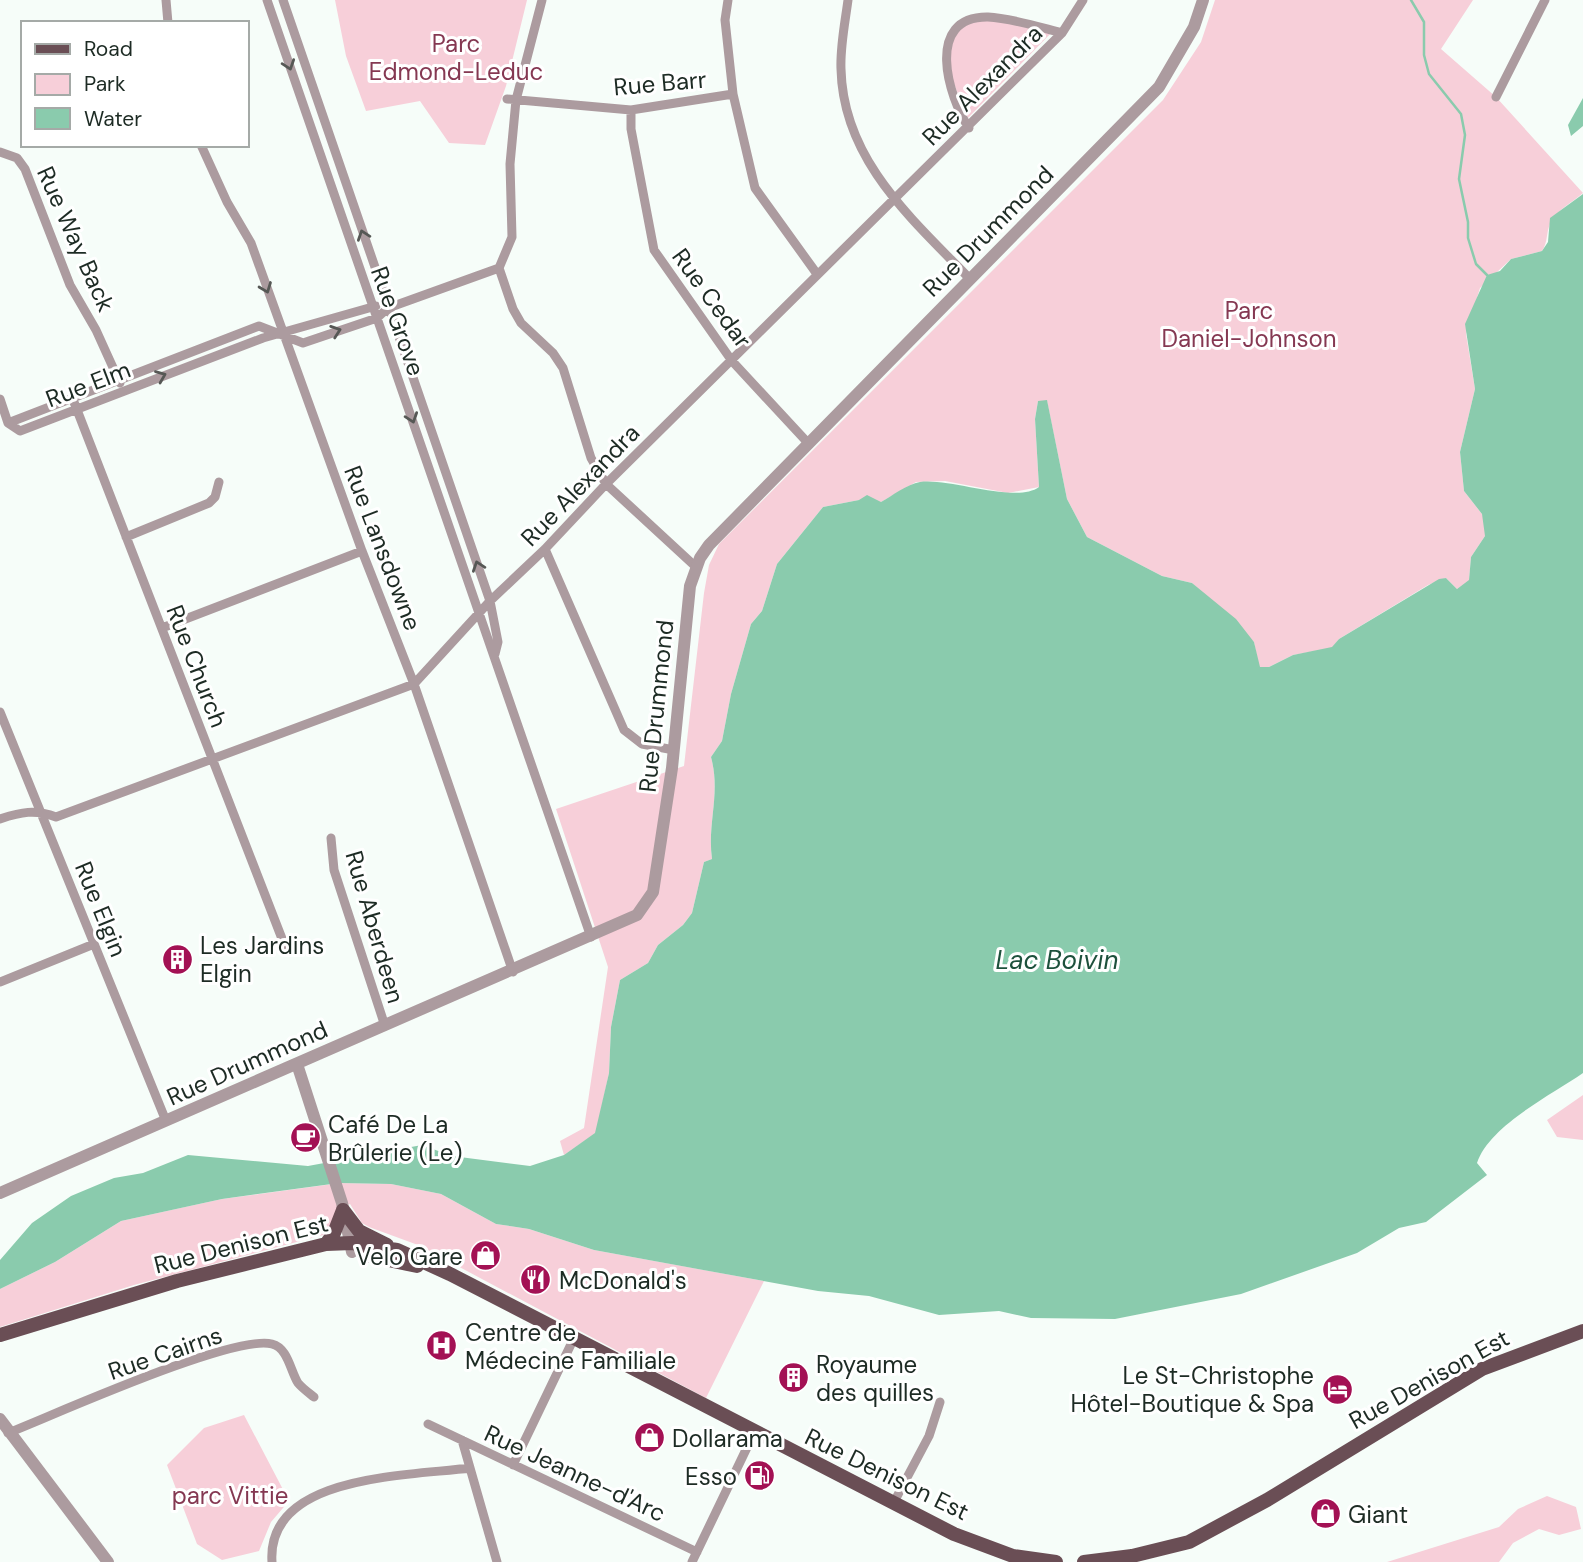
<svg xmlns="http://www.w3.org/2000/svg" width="1583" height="1562" font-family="'DM Sans',sans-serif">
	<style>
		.green { fill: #f7cfd9 }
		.water { fill: #8acbad }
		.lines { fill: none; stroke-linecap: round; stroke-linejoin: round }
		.stream { stroke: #8acbad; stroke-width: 2.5 }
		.minor { stroke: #ac9b9f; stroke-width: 9 }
		.tertiary { stroke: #ac9b9f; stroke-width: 12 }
		.primary { stroke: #6a4e55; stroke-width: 14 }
		.oneway { stroke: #565855 }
		.labels { text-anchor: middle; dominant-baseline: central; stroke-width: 6; stroke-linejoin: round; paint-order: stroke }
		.park-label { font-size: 24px; fill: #853852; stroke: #fff }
		.street-label { font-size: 24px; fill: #1d2b24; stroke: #fff }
		.poi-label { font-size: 24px; fill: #1d2b24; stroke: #fff; text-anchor: start }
		.water-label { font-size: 26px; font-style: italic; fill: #1d513c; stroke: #fff }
	</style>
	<rect width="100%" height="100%" fill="#f6fdf9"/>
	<!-- green -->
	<path class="green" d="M335,0H527L506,86L485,145L449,143L420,101L366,111L346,56Z
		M1215,0H1473L1441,49L1496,97L1583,193C1572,203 1557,209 1550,224C1546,233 1548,242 1542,251L1511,259L1480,288L1466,334L1475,389L1460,452L1464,491L1482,514L1486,524L1485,536L1471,557L1469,581L1457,589L1446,578L1428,585L1339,639L1332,648L1293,655L1269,667H1259L1254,642L1192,583L1162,576L1087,537L1067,499L1047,401H1038L1035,419L1039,487L1008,493L945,481L916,482L881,502L859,500L823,507L777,564L762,611L751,624L731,694L722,741L711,757C721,794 707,823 712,859L704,862L692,913L683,925L658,945L648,963L620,980L611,1027L609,1073L596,1133L564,1155L560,1141L584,1128L608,967L556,809L684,766L704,593L709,565L719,544L1163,100L1201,42Z
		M982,13L1054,30L968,118C950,72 938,62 965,17Z
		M1583,1095V1140L1557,1137L1547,1120Z
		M340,1183L391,1184L441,1194L496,1224L529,1229L594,1250L764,1281L706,1398L418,1245L369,1227L362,1223L350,1204L340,1207L327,1234L134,1285L0,1327V1289L55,1262L121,1221L222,1199Z
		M244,1415L289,1501L271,1522L259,1551L222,1560L197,1544L167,1465L204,1428Z
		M1547,1496L1576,1507L1581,1529L1559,1535L1539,1529L1513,1543L1499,1562H1387L1499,1527L1518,1509Z"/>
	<!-- water -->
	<path class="water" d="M1583,98V126L1571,136L1568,125Z
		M1583,194V1073C1551,1095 1489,1126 1477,1163L1487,1175L1426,1222L1399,1228L1357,1253L1241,1294L1115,1319L1031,1318L999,1311L939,1315L869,1296L818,1291L594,1250L529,1229L496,1224L441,1194L391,1184L339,1183L222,1199L121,1221L55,1262L0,1289V1260L32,1223L71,1196L114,1178L143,1173L188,1155L308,1166L422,1145L452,1156L530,1166L564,1155L595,1133L609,1073L611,1027L620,980L648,963L658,945L683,925L692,913L704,862L712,859C707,823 721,794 711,757L722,741L731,694L751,624L762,611L777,564L823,507L859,500L867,495L881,502C892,496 907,484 920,482C951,478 1016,504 1039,487L1035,419L1038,401L1047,400L1067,499L1087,537L1162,576L1192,583L1236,619L1254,642L1260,667H1269L1293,655L1332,647L1339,639L1439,579L1446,578L1457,589L1469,580L1471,557L1485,536L1482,514L1464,491L1460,452L1475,389L1465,324L1487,275L1500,271L1511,259L1542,251L1548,242L1550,218Z"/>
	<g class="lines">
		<!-- stream -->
		<path class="stream" d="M1411,0L1424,22V55L1429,74L1461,114L1465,135L1459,179L1468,222V238L1476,264L1487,275"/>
		<!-- minor -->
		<path class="minor" d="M166,0L168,23
			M267,0L591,937
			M283,0L490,601L498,642L495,654
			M542,0L516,100L510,164L512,237L499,268L513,309L521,323L553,353L563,368L591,458L606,484L696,567
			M728,0L725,20L733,94L755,188L817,274
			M848,0C845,23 840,47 841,69C843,160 912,219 970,279
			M1496,97L1545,0
			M507,99L631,110L733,94
			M631,110V129L654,250L732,361L808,443
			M969,128C948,97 924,16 988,17C1011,18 1039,27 1062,33
			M201,145L227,202L251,243L362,551L414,684L513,972
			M0,152L17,158L25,169L70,285L96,330L120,383
			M72,397L286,949
			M0,399L8,423L20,431L263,338L376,306
			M8,423L259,326L303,343L377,318L388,308L499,268
			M126,537L209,503L215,497L219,482
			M545,549L624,730L642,744L674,750
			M162,628L362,551
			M0,712L166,1121
			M0,819C21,812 35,809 56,817L414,684L490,601L545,549L606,484L1062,33L1083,0
			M331,838L334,870L385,1026
			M0,982L94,944
			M428,1424L697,1552
			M8,1433C54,1415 233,1334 272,1344C288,1348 290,1370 298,1383C302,1388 309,1393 314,1397
			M462,1440L497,1562
			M513,1465L574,1338
			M893,1504L929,1436L940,1402
			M272,1562C266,1474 409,1476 470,1468
			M692,1562L754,1433"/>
		<!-- tertiary -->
		<path class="tertiary" d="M297,1064L342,1203L352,1252
			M0,1193L637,915L653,892L672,768L690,586L700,558L709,545L1159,87L1194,27L1203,0
			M0,1419L108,1562"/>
		<!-- primary -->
		<path class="primary" d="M343,1210L359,1231L387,1245
			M326,1244L334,1233L343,1210
			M365,1255L417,1266
			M0,1335L177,1281L326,1244L352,1243L397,1250L450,1274L954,1534L1013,1556L1056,1562
			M1084,1562L1132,1556L1189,1542L1267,1500L1482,1369L1583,1331"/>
	</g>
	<!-- one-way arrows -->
	<defs><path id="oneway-chevron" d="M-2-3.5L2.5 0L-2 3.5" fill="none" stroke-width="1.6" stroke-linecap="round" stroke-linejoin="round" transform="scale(1.75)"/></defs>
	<g class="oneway">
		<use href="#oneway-chevron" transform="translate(289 65) rotate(71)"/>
		<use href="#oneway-chevron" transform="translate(363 235) rotate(-109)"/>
		<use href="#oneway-chevron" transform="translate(266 288) rotate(69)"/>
		<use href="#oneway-chevron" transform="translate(336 331) rotate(-19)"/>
		<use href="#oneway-chevron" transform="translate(161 376) rotate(-22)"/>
		<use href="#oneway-chevron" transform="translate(412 418) rotate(71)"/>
		<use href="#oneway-chevron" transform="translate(478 566) rotate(-109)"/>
	</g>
	<!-- icons -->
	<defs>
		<symbol id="building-disc" viewBox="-11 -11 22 22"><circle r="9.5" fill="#a31154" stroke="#fff"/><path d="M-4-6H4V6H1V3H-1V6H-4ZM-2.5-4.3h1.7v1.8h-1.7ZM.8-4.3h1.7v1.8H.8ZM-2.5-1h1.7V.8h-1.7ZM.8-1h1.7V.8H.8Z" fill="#fff"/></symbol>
		<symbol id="cafe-disc" viewBox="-11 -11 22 22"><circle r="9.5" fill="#a31154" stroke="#fff"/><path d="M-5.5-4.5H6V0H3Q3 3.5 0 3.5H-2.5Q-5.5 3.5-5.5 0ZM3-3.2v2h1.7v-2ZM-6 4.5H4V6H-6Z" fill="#fff"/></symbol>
		<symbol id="shop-disc" viewBox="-11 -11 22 22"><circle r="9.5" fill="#a31154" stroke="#fff"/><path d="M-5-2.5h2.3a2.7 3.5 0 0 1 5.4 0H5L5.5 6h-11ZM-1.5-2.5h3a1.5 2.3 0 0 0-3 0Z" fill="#fff"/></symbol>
		<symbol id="restaurant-disc" viewBox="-11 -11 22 22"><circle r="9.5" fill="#a31154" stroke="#fff"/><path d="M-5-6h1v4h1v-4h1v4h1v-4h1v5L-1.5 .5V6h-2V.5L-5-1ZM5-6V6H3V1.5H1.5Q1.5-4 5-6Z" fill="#fff"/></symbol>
		<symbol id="hospital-disc" viewBox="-11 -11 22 22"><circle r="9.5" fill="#a31154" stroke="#fff"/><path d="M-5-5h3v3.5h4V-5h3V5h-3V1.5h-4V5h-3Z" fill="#fff"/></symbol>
		<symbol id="hotel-disc" viewBox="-11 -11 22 22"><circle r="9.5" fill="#a31154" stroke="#fff"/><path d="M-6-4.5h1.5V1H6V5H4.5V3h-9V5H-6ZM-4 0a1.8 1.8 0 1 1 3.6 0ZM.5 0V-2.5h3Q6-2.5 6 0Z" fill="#fff"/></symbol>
		<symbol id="fuel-disc" viewBox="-11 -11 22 22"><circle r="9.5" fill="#a31154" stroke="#fff"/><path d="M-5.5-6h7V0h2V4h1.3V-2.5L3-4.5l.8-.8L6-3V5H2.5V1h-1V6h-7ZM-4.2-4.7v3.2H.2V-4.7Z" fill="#fff"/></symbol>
	</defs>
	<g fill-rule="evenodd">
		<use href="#building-disc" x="160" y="942" width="35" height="35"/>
		<use href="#cafe-disc" x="288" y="1120" width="35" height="35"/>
		<use href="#shop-disc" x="468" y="1238" width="35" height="35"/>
		<use href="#restaurant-disc" x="518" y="1262" width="35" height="35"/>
		<use href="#hospital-disc" x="424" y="1328" width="35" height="35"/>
		<use href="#building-disc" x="776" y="1360" width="35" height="35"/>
		<use href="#hotel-disc" x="1320" y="1372" width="35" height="35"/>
		<use href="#shop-disc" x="632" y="1420" width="35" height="35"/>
		<use href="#fuel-disc" x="742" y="1458" width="35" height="35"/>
		<use href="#shop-disc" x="1308" y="1496" width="35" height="35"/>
	</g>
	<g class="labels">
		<!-- park labels -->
		<g class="park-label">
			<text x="456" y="43">Parc<tspan x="456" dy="28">Edmond-Leduc</tspan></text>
			<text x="1249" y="310">Parc<tspan x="1249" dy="28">Daniel-Johnson</tspan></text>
			<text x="230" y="1495">parc Vittie</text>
		</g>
		<!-- street labels -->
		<g class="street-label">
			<text transform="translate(660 83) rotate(-5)">Rue Barr</text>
			<text transform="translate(982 85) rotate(-45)">Rue Alexandra</text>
			<text transform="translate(988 231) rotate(-45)">Rue Drummond</text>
			<text transform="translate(76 239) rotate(66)">Rue Way Back</text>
			<text transform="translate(712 298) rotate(54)">Rue Cedar</text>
			<text transform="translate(398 321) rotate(70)">Rue Grove</text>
			<text transform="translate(88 384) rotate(-21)">Rue Elm</text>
			<text transform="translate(580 485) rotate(-46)">Rue Alexandra</text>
			<text transform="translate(383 548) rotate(69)">Rue Lansdowne</text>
			<text transform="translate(197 666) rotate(69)">Rue Church</text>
			<text transform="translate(656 706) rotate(-84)">Rue Drummond</text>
			<text transform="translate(101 909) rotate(68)">Rue Elgin</text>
			<text transform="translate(375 927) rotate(74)">Rue Aberdeen</text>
			<text transform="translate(247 1063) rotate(-24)">Rue Drummond</text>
			<text transform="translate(241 1244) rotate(-14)">Rue Denison Est</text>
			<text transform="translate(165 1353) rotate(-19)">Rue Cairns</text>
			<text transform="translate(1429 1379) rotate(-29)">Rue Denison Est</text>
			<text transform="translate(575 1473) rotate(25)">Rue Jeanne-d'Arc</text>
			<text transform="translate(887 1474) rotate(26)">Rue Denison Est</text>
		</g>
		<!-- poi labels -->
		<g class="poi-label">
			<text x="200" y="945">Les Jardins<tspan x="200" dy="28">Elgin</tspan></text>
			<text x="328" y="1124">Café De La<tspan x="328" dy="28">Brûlerie (Le)</tspan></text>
			<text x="463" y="1256" text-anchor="end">Velo Gare</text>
			<text x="559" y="1280">McDonald's</text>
			<text x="465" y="1332">Centre de<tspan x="465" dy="28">Médecine Familiale</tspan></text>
			<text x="816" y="1364">Royaume<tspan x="816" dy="28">des quilles</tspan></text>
			<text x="1314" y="1375" text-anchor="end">Le St-Christophe<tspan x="1314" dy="28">Hôtel-Boutique &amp; Spa</tspan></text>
			<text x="672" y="1438">Dollarama</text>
			<text x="737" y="1476" text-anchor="end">Esso</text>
			<text x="1348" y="1514">Giant</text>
		</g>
		<!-- water labels -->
		<g class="water-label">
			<text x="1057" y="960">Lac Boivin</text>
		</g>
	</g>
	<!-- legend -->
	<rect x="21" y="21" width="228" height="126" fill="#ffffff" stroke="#a5aaa7" stroke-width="2"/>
	<rect x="35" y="44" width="35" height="10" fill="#6a4e55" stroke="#a5aaa7" stroke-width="2"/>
	<text x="84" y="56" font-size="21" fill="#1d2b24">Road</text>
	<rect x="35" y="74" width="35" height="21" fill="#f7cfd9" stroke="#a5aaa7" stroke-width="2"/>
	<text x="84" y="91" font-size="21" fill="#1d2b24">Park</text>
	<rect x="35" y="108" width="35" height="21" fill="#8acbad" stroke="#a5aaa7" stroke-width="2"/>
	<text x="84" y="126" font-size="21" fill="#1d2b24">Water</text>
</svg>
